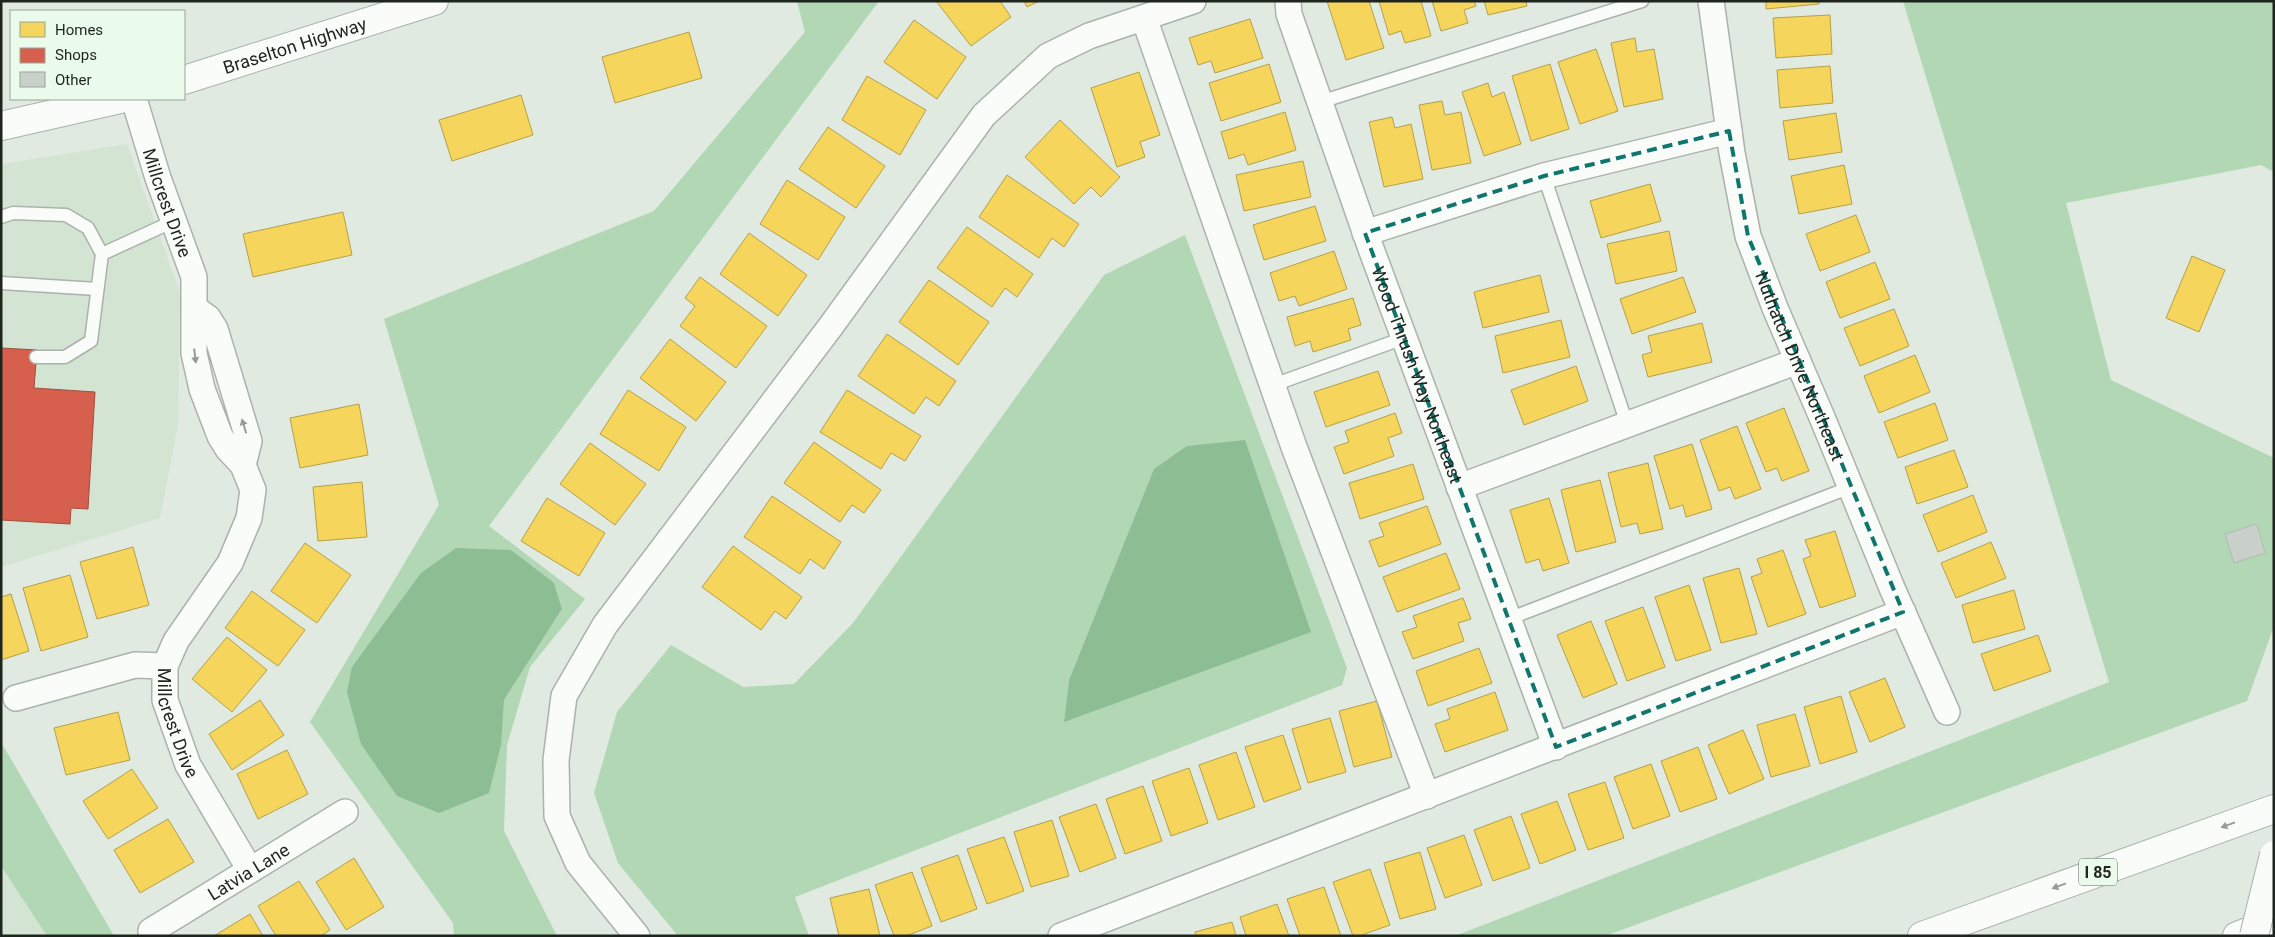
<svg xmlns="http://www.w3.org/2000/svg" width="2275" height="937" font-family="Roboto,sans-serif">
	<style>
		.built { fill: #d3e4d3 }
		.green { fill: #b1d7b4; fill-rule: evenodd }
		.water { fill: #8dbd92 }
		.homes { fill: #f6d55c; stroke: #b5a049 }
		.shops { fill: #d6604d; stroke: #9f4e3f }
		.building { fill: #c8d0c9; stroke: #b3bbb3 }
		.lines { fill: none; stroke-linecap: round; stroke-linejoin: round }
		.service-casing { stroke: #abb2ab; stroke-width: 15 }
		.minor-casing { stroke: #abb2ab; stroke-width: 28 }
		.secondary-casing { stroke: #abb2ab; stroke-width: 30 }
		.motorway-casing { stroke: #abb2ab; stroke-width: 30 }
		.service { stroke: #fafcfa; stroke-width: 12 }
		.minor { stroke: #fafcfa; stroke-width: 25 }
		.secondary { stroke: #fafcfa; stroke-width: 28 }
		.motorway { stroke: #fafcfa; stroke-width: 28 }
		.tertiary-bridge-casing { stroke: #abb2ab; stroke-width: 30; stroke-linecap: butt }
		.tertiary-bridge { stroke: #fafcfa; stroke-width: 28 }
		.oneway { fill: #979b97 }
		.marked { fill: none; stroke: #0f766e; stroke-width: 4; stroke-dasharray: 10 6; stroke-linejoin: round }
		.labels { text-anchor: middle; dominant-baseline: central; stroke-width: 5; stroke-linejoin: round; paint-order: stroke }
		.shield { fill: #eafbeb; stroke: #5b645c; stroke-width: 1 }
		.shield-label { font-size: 16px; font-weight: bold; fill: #1e241e }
		.street-label { font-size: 18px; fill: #1e241e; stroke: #eafbeb }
	</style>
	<rect width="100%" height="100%" fill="#e0eae0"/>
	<!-- built -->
	<path class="built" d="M127 144 180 293 178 425 160 518 1 567V164Z
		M1 866 47 936H1Z"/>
	<!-- green -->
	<path class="green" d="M797 1H879L489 526 585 599 530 667 507 745 504 831 557 936H454L453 923 310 722 439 505 384 319 654 211 805 32ZM554 583 562 609 504 700Z
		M1903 1H2274V172L2261 165 2066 203 2111 380 2274 458V626L2247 701 1605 936H1455L2109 682Z
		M1185 235 1347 668 1342 685 795 897 809 936H678L618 863 594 793 617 712 671 645 743 687 794 684 853 623 1104 275ZM1154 470 1064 722 1069 680Z
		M1 742 114 936H47L1 866Z"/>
	<!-- water -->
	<path class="water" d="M1245 440 1311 632 1064 722 1069 680 1154 469 1187 446Z
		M456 548 511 550 554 583 562 609 504 700 501 745 489 793 439 813 397 796 361 744 347 692 352 667 421 573Z"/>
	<!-- homes -->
	<path class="homes" d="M936 1H1000L1011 17 971 46Z
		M1024 1H1039L1027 7Z
		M1327 1H1369L1384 48 1346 60Z
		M1379 1H1421L1431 36 1405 43 1401 31 1389 35Z
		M1432 1H1474L1476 6 1464 10 1468 23 1441 31Z
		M1484 1H1526L1527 6 1488 15Z
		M1766 1H1819V4L1766 9Z
		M1830 15 1832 54 1776 58 1773 18Z
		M1250 19 1263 58 1215 73 1211 61 1198 65 1189 38Z
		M914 20 966 57 937 99 884 62Z
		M689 32 702 78 615 103 602 57Z
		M1635 38 1637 52 1654 49 1663 99 1624 107 1611 43Z
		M1596 49 1618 111 1580 124 1558 62Z
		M1269 64 1281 102 1221 121 1209 83Z
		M1550 64 1569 129 1531 141 1512 76Z
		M1830 66 1833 103 1780 108 1777 70Z
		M1139 72 1160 135 1140 142 1145 157 1117 167 1091 88Z
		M867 76 926 110 900 155 842 120Z
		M1488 83 1492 97 1504 92 1521 144 1484 156 1462 92Z
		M521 95 533 135 452 161 439 120Z
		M1442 101 1445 115 1461 112 1471 163 1432 170 1419 105Z
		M1285 112 1296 150 1248 165 1244 154 1229 159 1221 132Z
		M1836 113 1842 152 1789 160 1783 121Z
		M1392 117 1395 128 1411 124 1423 179 1384 187 1369 122Z
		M1060 120 1120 177 1101 197 1091 187 1074 204 1025 157Z
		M828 127 885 166 856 208 799 169Z
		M1303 161 1311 197 1244 211 1236 175Z
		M1844 165 1852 204 1799 214 1791 176Z
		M1007 175 1079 224 1064 247 1052 238 1039 258 979 217Z
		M787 180 845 217 818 260 760 224Z
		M1650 184 1661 221 1601 238 1590 201Z
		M1315 206 1326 241 1264 260 1253 225Z
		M343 212 352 255 253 277 243 234Z
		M1856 215 1870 252 1820 271 1806 234Z
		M967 227 1033 274 1017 297 1005 288 992 307 937 268Z
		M1669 231 1677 271 1616 284 1607 244Z
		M749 233 807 275 778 316 720 274Z
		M1334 251 1347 289 1299 306 1295 296 1279 301 1270 273Z
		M2192 256 2225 270 2199 332 2166 318Z
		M1875 262 1890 299 1840 318 1826 282Z
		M1540 275 1549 312 1483 328 1474 292Z
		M700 277 767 326 736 368 680 326 695 306 685 298Z
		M1683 277 1696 312 1632 334 1620 299Z
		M929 280 989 322 958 365 899 322Z
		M1353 298 1361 325 1348 329 1351 340 1313 352 1310 341 1295 346 1287 317Z
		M1894 309 1909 346 1860 366 1844 328Z
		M1561 320 1570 357 1503 373 1495 336Z
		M1702 323 1712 362 1648 377 1642 355 1652 352 1648 336Z
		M887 334 956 381 939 406 926 397 914 414 858 376Z
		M670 339 726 382 696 421 640 378Z
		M1915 355 1930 392 1879 413 1864 376Z
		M1576 366 1588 401 1524 425 1511 390Z
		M1378 371 1390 405 1326 427 1314 392Z
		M628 390 686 427 659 471 600 434Z
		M847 390 921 436 905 461 891 453 881 469 820 432Z
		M1935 403 1948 440 1898 458 1884 422Z
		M359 404 368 455 300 468 290 418Z
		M1784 408 1809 471 1782 481 1777 468 1766 472 1746 423Z
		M1395 413 1402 433 1388 438 1394 456 1344 474 1334 447 1349 442 1345 431Z
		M1737 426 1761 489 1735 499 1730 487 1719 491 1700 440Z
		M814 442 881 490 864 513 852 505 840 522 784 483Z
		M590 443 646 484 615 525 560 484Z
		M1692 444 1712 509 1686 517 1683 505 1670 509 1654 456Z
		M1954 450 1968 487 1917 504 1905 467Z
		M1648 463 1663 529 1640 534 1637 523 1621 527 1608 473Z
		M1413 464 1424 499 1360 519 1349 483Z
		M1600 480 1616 542 1576 552 1561 490Z
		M362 482 367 537 318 541 313 487Z
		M1973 495 1987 532 1938 552 1923 515Z
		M772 496 841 542 824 569 810 559 800 574 744 537Z
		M547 498 605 533 579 576 521 541Z
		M1549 498 1569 563 1543 571 1539 559 1526 563 1510 510Z
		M1427 506 1441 544 1379 567 1369 541 1384 536 1379 523Z
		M1835 531 1856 596 1820 608 1803 559 1811 556 1805 540Z
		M1991 542 2006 578 1956 598 1941 563Z
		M305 543 351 575 317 623 271 591Z
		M733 546 802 597 786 619 775 611 761 630 702 587Z
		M133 547 149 605 97 619 80 562Z
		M1783 550 1806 614 1768 627 1751 577 1762 573 1757 559Z
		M1446 553 1460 589 1397 612 1383 577Z
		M1739 568 1757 634 1721 643 1703 578Z
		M70 575 88 637 41 651 23 588Z
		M1689 585 1711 650 1676 661 1655 597Z
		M2014 590 2025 629 1973 643 1962 605Z
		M252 591 305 630 278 666 225 628Z
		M11 594 29 651 1 660V597Z
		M1463 598 1471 619 1458 623 1464 641 1413 659 1402 632 1417 627 1413 616Z
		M1643 607 1665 667 1627 681 1605 621Z
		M1591 621 1617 684 1583 698 1557 635Z
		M2038 635 2051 671 1994 691 1981 654Z
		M227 637 267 670 232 712 192 679Z
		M1479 648 1492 683 1428 706 1416 671Z
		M1885 678 1905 727 1870 742 1849 692Z
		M1495 692 1508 730 1445 752 1435 724 1450 719 1447 709Z
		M1841 696 1857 752 1820 764 1804 707Z
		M260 700 284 735 232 770 209 734Z
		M1377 701 1392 757 1354 767 1339 711Z
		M118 712 130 760 66 775 54 728Z
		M1795 714 1810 766 1771 777 1757 725Z
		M1330 718 1346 772 1308 783 1292 729Z
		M1743 730 1764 779 1729 794 1708 745Z
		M1283 735 1301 789 1264 802 1245 747Z
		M1698 747 1717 799 1680 812 1661 761Z
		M287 750 308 794 258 819 237 774Z
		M1236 752 1255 807 1218 820 1199 765Z
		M1651 764 1670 816 1633 829 1614 777Z
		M1189 768 1208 823 1171 836 1152 781Z
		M132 769 158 808 108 839 83 801Z
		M1605 782 1624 838 1588 850 1568 794Z
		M1143 786 1162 841 1125 854 1106 799Z
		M1557 801 1576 850 1540 864 1521 814Z
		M1096 804 1116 858 1080 872 1059 817Z
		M1511 816 1530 868 1493 881 1474 830Z
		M168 819 194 862 140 893 114 850Z
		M1052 820 1069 876 1031 887 1014 832Z
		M1464 835 1482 885 1445 898 1427 848Z
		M1004 837 1024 891 987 904 967 849Z
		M1420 852 1436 909 1400 919 1384 863Z
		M958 855 977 909 941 922 921 868Z
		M354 858 384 907 346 930 316 882Z
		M1370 869 1390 925 1359 936H1353L1333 882Z
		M912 872 932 926 906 936H894L875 885Z
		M299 881 330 930 321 936H276L258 906Z
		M1324 887 1341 936H1300L1287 899Z
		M869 889 880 936H839L830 898Z
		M1277 904 1289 936H1246L1240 917Z
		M250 914 263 936H214Z
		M1232 922 1236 936H1196L1195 932Z"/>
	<!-- shops -->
	<path class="shops" d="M1 348 37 350 34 388 95 392 88 509 71 508 70 524 1 520Z"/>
	<!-- building -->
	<path class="building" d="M2257 524 2265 553 2234 563 2225 534Z"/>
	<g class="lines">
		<defs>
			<path id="service" d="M1320 102 1642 1
				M1544 176 1627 424
				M1 217 13 213 66 215 88 228 102 254 174 221
				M1 283 97 289
				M36 357H65L91 341 102 254
				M1273 385 1404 338
				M1508 619 1851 487"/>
			<g id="minor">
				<path id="s1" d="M1288 1 1289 14 1370 246 1556 747"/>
				<path id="s2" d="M1711 1 1732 153 1748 236 1775 308 1824 422 1892 588 1947 712"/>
				<path d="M1144 18 1294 447 1427 796"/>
				<path id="s3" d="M134 99 158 178 194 277V353L202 389 220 436 228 449 243 465 249 441 215 329 208 318 194 308"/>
				<path d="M1365 233 1544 176 1729 131"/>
				<path id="s4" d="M243 465 253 490 249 518 230 563 176 641 165 666V700L188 765 250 870"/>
				<path d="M1459 487 1798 361"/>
				<path d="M16 698 135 665 165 666"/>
				<path id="s5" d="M151 931 345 812"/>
				<path d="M637 936 578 863 557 816 556 760 564 696 605 625 831 326 984 115 1048 56 1089 36 1193 1"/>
				<path d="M1061 936 1903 612"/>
			</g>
			<g id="secondary">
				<path id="s6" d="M184 80 434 1"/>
				<path d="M1 126 120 99"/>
			</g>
			<path id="motorway" d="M1922 936 2274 809
				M2237 936 2274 922"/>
		</defs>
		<!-- service casing -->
		<use href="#service" class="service-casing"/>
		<!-- minor casing -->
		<use href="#minor" class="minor-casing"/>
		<!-- secondary casing -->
		<use href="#secondary" class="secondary-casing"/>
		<!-- motorway casing -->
		<use href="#motorway" class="motorway-casing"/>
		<!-- service -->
		<use href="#service" class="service"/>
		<!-- minor -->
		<use href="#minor" class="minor"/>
		<!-- secondary -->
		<use href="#secondary" class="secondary"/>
		<!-- motorway -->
		<use href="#motorway" class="motorway"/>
		<defs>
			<path id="tertiary-bridge" d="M2254 936 2274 855"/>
		</defs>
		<!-- tertiary-bridge casing -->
		<use href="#tertiary-bridge" class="tertiary-bridge-casing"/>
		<!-- tertiary-bridge -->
		<use href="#tertiary-bridge" class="tertiary-bridge"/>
	</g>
	<!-- one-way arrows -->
	<defs><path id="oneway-solid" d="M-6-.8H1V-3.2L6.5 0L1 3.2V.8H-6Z" transform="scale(1.25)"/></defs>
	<g class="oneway">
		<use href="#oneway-solid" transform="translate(195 356) rotate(83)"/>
		<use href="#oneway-solid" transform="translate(244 426) rotate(-107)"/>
		<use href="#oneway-solid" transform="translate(2228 825) rotate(160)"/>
		<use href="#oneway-solid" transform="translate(2059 886) rotate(160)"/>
	</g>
	<!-- marked area -->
	<path class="marked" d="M1729 131 1748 236 1903 612 1556 747 1365 233 1544 176Z"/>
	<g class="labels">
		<!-- shield labels -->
		<rect class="shield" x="2079" y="858.5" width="38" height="27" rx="4"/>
		<g class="shield-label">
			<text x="2098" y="872">I 85</text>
		</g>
		<!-- street labels -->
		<g class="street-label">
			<text stroke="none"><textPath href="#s6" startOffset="116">Braselton Highway</textPath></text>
			<text stroke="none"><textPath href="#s3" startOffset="109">Millcrest Drive</textPath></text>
			<text stroke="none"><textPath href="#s2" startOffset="378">Nuthatch Drive Northeast</textPath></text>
			<text stroke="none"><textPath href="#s1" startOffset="396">Wood Thrush Way Northeast</textPath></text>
			<text stroke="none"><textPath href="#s4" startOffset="285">Millcrest Drive</textPath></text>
			<text stroke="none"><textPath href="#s5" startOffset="114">Latvia Lane</textPath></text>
		</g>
	</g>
	<!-- border -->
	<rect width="2275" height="937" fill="none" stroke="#1e241e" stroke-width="5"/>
	<!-- legend -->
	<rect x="10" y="10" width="175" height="90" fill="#eafbeb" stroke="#98a599"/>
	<rect x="20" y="22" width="25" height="15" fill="#f6d55c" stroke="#98a599"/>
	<text x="55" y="35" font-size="15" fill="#1e241e">Homes</text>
	<rect x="20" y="48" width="25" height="15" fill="#d6604d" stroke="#98a599"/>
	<text x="55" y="60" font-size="15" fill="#1e241e">Shops</text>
	<rect x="20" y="72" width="25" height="15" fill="#c8d0c9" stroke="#98a599"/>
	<text x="55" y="85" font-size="15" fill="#1e241e">Other</text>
</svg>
